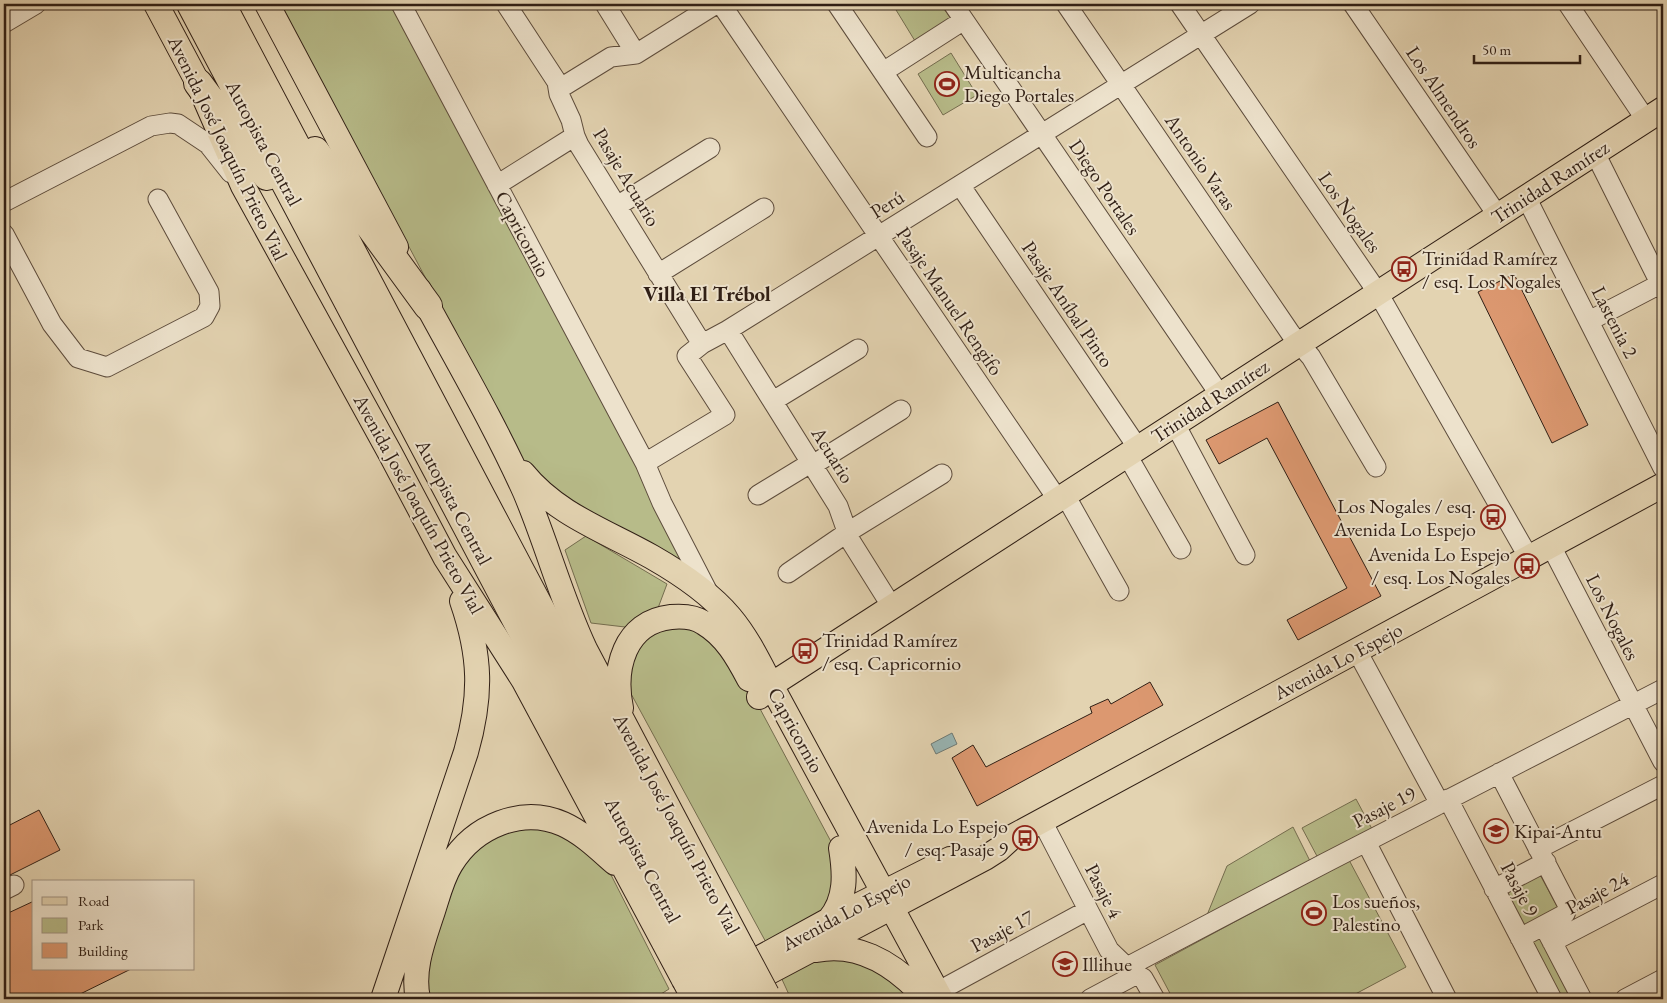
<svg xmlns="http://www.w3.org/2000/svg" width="1667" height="1003" font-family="'EB Garamond',serif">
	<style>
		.green { fill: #b7bb89; stroke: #746d4f }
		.water { fill: #98b6b5; stroke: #6e7a75 }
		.building { fill: #dc9870; stroke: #301f15 }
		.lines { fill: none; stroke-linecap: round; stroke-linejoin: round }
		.minor-casing { stroke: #5d4c3c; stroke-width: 21 }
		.major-casing { stroke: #301f15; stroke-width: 26 }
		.highway-casing { stroke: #301f15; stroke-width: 30 }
		.minor { stroke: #ede2cc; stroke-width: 19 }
		.major { stroke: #e3d3b1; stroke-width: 24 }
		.highway { stroke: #e3d3b1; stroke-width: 28 }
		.major-bridge-casing { stroke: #301f15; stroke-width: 26; stroke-linecap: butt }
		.highway-bridge-casing { stroke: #301f15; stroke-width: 30; stroke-linecap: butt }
		.major-bridge { stroke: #e3d3b1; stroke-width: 24 }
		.highway-bridge { stroke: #e3d3b1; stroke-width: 28 }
		.labels { text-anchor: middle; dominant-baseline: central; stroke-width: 4; stroke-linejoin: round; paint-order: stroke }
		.poi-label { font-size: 20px; fill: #301f15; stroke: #ede2cc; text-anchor: start }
		.street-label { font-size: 20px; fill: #301f15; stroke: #ede2cc }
		.neighbourhood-label { font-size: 21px; font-weight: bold; fill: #301f15; stroke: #ede2cc }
	</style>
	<rect width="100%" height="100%" fill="#e3d3b1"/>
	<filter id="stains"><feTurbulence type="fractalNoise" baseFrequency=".004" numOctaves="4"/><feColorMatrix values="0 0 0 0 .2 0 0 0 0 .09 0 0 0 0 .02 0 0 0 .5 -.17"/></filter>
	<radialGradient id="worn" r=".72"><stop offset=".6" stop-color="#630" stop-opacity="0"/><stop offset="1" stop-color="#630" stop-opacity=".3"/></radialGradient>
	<!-- green -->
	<path class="green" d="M277 4H392L494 192 694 576 531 476 513 443 336 109Z
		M894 4H941L951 19 915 41 893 5Z
		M951 53 977 95 943 115 918 74Z
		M586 536 667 584 658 608 642 614 625 627 591 623 565 550Z
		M679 620 727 647 836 851 830 908 768 946 629 690 628 661 638 642Z
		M1356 799 1372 829 1318 858 1302 828Z
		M512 826 557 829 609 871 669 989 653 999H427L426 956 463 859Z
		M1293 827 1311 863 1205 920 1227 866Z
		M1349 860 1406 967 1346 999H1173L1155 965Z
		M1538 871 1559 910 1523 931 1502 889Z
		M1542 932 1577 999H1558L1527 940Z
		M829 955 886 971 908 999H791L780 975Z"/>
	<!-- water -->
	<path class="water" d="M952 733 957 744 936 754 931 744Z"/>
	<!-- building -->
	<path class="building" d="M1514 274 1588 425 1552 443 1478 292Z
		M1278 402 1381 596 1298 640 1287 620 1347 588 1267 438 1219 464 1206 440Z
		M1150 682 1163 705 977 806 952 758 973 745 986 767 1092 713 1090 707 1108 699 1111 704Z
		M39 810 60 850 4 878V828Z
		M34 901V969H131L70 999H4V915Z"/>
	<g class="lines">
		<defs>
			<path id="minor" d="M401 4 645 463 662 503 709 594
				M506 4 557 82 559 94 571 120 575 136 579 145 702 344
				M605 4 636 54
				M721 4 1058 500
				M837 4 927 137
				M953 4 1220 395
				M1066 4 1291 334 1311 357 1376 467
				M1180 4 1378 293 1529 558
				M1353 4 1498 216
				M1568 4 1646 120
				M4 23 36 4
				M883 72 964 20
				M559 89 611 57 636 54 716 4
				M1595 153 1663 289
				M497 185 575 136
				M960 185 1138 448
				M1526 197 1663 468
				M4 202 151 126 170 123 178 124 208 144 231 173
				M617 206 710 148
				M4 234 52 324 78 358 107 367 204 317 210 306 209 292 158 199
				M658 274 764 208
				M1589 321 1660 284
				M728 330 838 506 850 540 892 607
				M773 401 858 349
				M1175 424 1245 555
				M1127 455 1181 549
				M645 463 725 415 687 356 702 344 728 330 1250 4
				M758 495 804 467 819 461 901 410
				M1065 495 1119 591
				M1551 546 1663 762
				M788 573 848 532 942 474
				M1357 651 1440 804
				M1499 773 1568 906 1565 914 1520 938
				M1448 799 1552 999
				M1042 821 1109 950 1135 975 1143 978 1155 999
				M1366 842 1447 999
				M1538 849 1663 785
				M1494 889 1546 862
				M4 890 14 885
				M1547 932 1582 999
				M1552 942 1663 884
				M1127 967 1325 863 1663 689
				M937 992 1088 910
				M1090 999 1135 975
				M1625 999 1663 979"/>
			<path id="major" d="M156 4 198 83 243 186 390 453 445 557 524 681 684 980
				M267 4 396 247
				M419 290C455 357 494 423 525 492 547 544 561 598 585 649L743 949
				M523 473C557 515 606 531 652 557 680 573 709 592 730 617 747 637 759 662 771 685L941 999
				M759 697 771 685 1663 109
				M621 708C613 669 624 622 671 617 682 616 695 617 704 623 726 636 738 658 749 679
				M829 920C847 899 845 873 841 848
				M816 950C855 942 890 962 917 989
				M756 960 829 920 950 859
				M739 988 985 858 999 849 1012 837 1663 485
				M383 999 466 752C482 696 481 656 462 601
				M418 999C412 971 422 944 431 917 437 900 441 880 451 864 474 826 522 806 563 824 583 833 599 849 615 863"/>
			<path id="highway" d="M191 4 702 971
				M221 4 725 959
				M198 83 267 176
				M315 151 428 306"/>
		</defs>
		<!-- minor casing -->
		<use href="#minor" class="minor-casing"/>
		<!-- major casing -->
		<use href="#major" class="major-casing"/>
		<!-- highway casing -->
		<use href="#highway" class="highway-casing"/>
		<!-- minor -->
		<use href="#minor" class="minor"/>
		<!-- major -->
		<use href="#major" class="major"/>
		<!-- highway -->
		<use href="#highway" class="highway"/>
		<defs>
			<path id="major-bridge" d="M743 949 767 994
				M684 980 694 999"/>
			<path id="highway-bridge" d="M725 959 746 999
				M702 971 716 999"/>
		</defs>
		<!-- major-bridge casing -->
		<use href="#major-bridge" class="major-bridge-casing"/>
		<!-- highway-bridge casing -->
		<use href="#highway-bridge" class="highway-bridge-casing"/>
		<!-- major-bridge -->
		<use href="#major-bridge" class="major-bridge"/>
		<!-- highway-bridge -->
		<use href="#highway-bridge" class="highway-bridge"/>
	</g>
	<!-- icons -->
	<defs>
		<symbol id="stadium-ring" viewBox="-11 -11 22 22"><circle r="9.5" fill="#ede2cc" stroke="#8f2418" stroke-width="1.5"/><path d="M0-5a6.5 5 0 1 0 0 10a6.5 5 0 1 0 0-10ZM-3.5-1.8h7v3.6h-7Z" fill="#8f2418"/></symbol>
		<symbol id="bus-ring" viewBox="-11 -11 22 22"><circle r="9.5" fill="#ede2cc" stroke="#8f2418" stroke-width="1.5"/><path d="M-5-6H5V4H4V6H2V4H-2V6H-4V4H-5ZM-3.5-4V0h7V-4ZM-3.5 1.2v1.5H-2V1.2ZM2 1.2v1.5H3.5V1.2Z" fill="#8f2418"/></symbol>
		<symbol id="school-ring" viewBox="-11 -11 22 22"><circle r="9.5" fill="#ede2cc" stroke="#8f2418" stroke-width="1.5"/><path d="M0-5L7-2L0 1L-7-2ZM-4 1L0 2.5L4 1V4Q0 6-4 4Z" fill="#8f2418"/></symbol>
	</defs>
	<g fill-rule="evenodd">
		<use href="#stadium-ring" x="933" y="70" width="28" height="28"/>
		<use href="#bus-ring" x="1390" y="255" width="28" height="28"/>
		<use href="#bus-ring" x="1479" y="503" width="28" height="28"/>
		<use href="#bus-ring" x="1513" y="552" width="28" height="28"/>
		<use href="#bus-ring" x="791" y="637" width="28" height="28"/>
		<use href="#school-ring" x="1482" y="817" width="28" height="28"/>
		<use href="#bus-ring" x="1011" y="824" width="28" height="28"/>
		<use href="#stadium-ring" x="1300" y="899" width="28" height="28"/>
		<use href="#school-ring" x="1051" y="950" width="28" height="28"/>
	</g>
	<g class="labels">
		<!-- poi labels -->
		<g class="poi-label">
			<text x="964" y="72">Multicancha<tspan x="964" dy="23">Diego Portales</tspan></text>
			<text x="1422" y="258">Trinidad Ramírez<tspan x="1422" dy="23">/ esq. Los Nogales</tspan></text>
			<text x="1476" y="506" text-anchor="end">Los Nogales / esq.<tspan x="1476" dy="23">Avenida Lo Espejo</tspan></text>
			<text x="1510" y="554" text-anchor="end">Avenida Lo Espejo<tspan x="1510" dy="23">/ esq. Los Nogales</tspan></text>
			<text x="822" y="640">Trinidad Ramírez<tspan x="822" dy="23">/ esq. Capricornio</tspan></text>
			<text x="1008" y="826" text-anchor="end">Avenida Lo Espejo<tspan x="1008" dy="23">/ esq. Pasaje 9</tspan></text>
			<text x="1514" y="831">Kipai-Antu</text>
			<text x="1332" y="901">Los sueños,<tspan x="1332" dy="23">Palestino</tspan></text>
			<text x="1082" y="964">Illihue</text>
		</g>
		<!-- street labels -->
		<g class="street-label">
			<text transform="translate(1444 97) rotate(56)">Los Almendros</text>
			<text transform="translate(264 143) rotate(62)">Autopista Central</text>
			<text transform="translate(228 148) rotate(64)">Avenida José Joaquín Prieto Vial</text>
			<text transform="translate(1201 162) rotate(56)">Antonio Varas</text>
			<text transform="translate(627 177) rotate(59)">Pasaje Acuario</text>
			<text transform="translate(1550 182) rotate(-33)">Trinidad Ramírez</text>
			<text transform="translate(1105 187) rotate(56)">Diego Portales</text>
			<text transform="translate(887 204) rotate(-32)">Perú</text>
			<text transform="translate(1350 212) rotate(55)">Los Nogales</text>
			<text transform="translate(523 234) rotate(62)">Capricornio</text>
			<text transform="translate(950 301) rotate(56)">Pasaje Manuel Rengifo</text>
			<text transform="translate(1068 304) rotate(56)">Pasaje Aníbal Pinto</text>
			<text transform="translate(1615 322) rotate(63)">Lastenia 2</text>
			<text transform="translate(1210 401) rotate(-33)">Trinidad Ramírez</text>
			<text transform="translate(833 455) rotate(58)">Acuario</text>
			<text transform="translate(454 502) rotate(62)">Autopista Central</text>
			<text transform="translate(419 504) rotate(61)">Avenida José Joaquín Prieto Vial</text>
			<text transform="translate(1613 617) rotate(63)">Los Nogales</text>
			<text transform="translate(1338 661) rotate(-28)">Avenida Lo Espejo</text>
			<text transform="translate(796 730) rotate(61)">Capricornio</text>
			<text transform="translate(1384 807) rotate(-27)">Pasaje 19</text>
			<text transform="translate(677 824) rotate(62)">Avenida José Joaquín Prieto Vial</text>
			<text transform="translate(643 860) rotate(62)">Autopista Central</text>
			<text transform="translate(1520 889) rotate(62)">Pasaje 9</text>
			<text transform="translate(1104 891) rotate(63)">Pasaje 4</text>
			<text transform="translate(1597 893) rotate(-28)">Pasaje 24</text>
			<text transform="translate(846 912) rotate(-28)">Avenida Lo Espejo</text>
			<text transform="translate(1002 931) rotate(-28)">Pasaje 17</text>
		</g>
		<!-- neighbourhood labels -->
		<g class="neighbourhood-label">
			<text x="707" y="293">Villa El Trébol</text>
		</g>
	</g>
	<!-- margin -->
	<rect width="1667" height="1003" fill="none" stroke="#e3d3b1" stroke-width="20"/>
	<rect x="5" y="5" width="1657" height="993" fill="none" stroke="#301f15" stroke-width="2.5"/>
	<rect x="10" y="10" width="1647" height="983" fill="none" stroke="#301f15"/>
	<!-- legend -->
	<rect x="32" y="880" width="162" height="90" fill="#ede2cc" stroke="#a19483"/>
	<rect x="42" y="897" width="25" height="8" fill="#e3d3b1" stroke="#a19483"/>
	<text x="78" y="906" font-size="15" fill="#301f15">Road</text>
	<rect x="42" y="918" width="25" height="15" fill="#b7bb89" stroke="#a19483"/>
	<text x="78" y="930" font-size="15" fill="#301f15">Park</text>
	<rect x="42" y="943" width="25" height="15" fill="#dc9870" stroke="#a19483"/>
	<text x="78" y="956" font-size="15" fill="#301f15">Building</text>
	<!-- scale -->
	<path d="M1474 55v8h106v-8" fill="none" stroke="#301f15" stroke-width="2.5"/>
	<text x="1482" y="55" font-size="15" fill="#301f15" stroke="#ede2cc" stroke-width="4" paint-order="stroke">50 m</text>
	<rect width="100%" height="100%" filter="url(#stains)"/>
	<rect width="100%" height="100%" fill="url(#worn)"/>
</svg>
